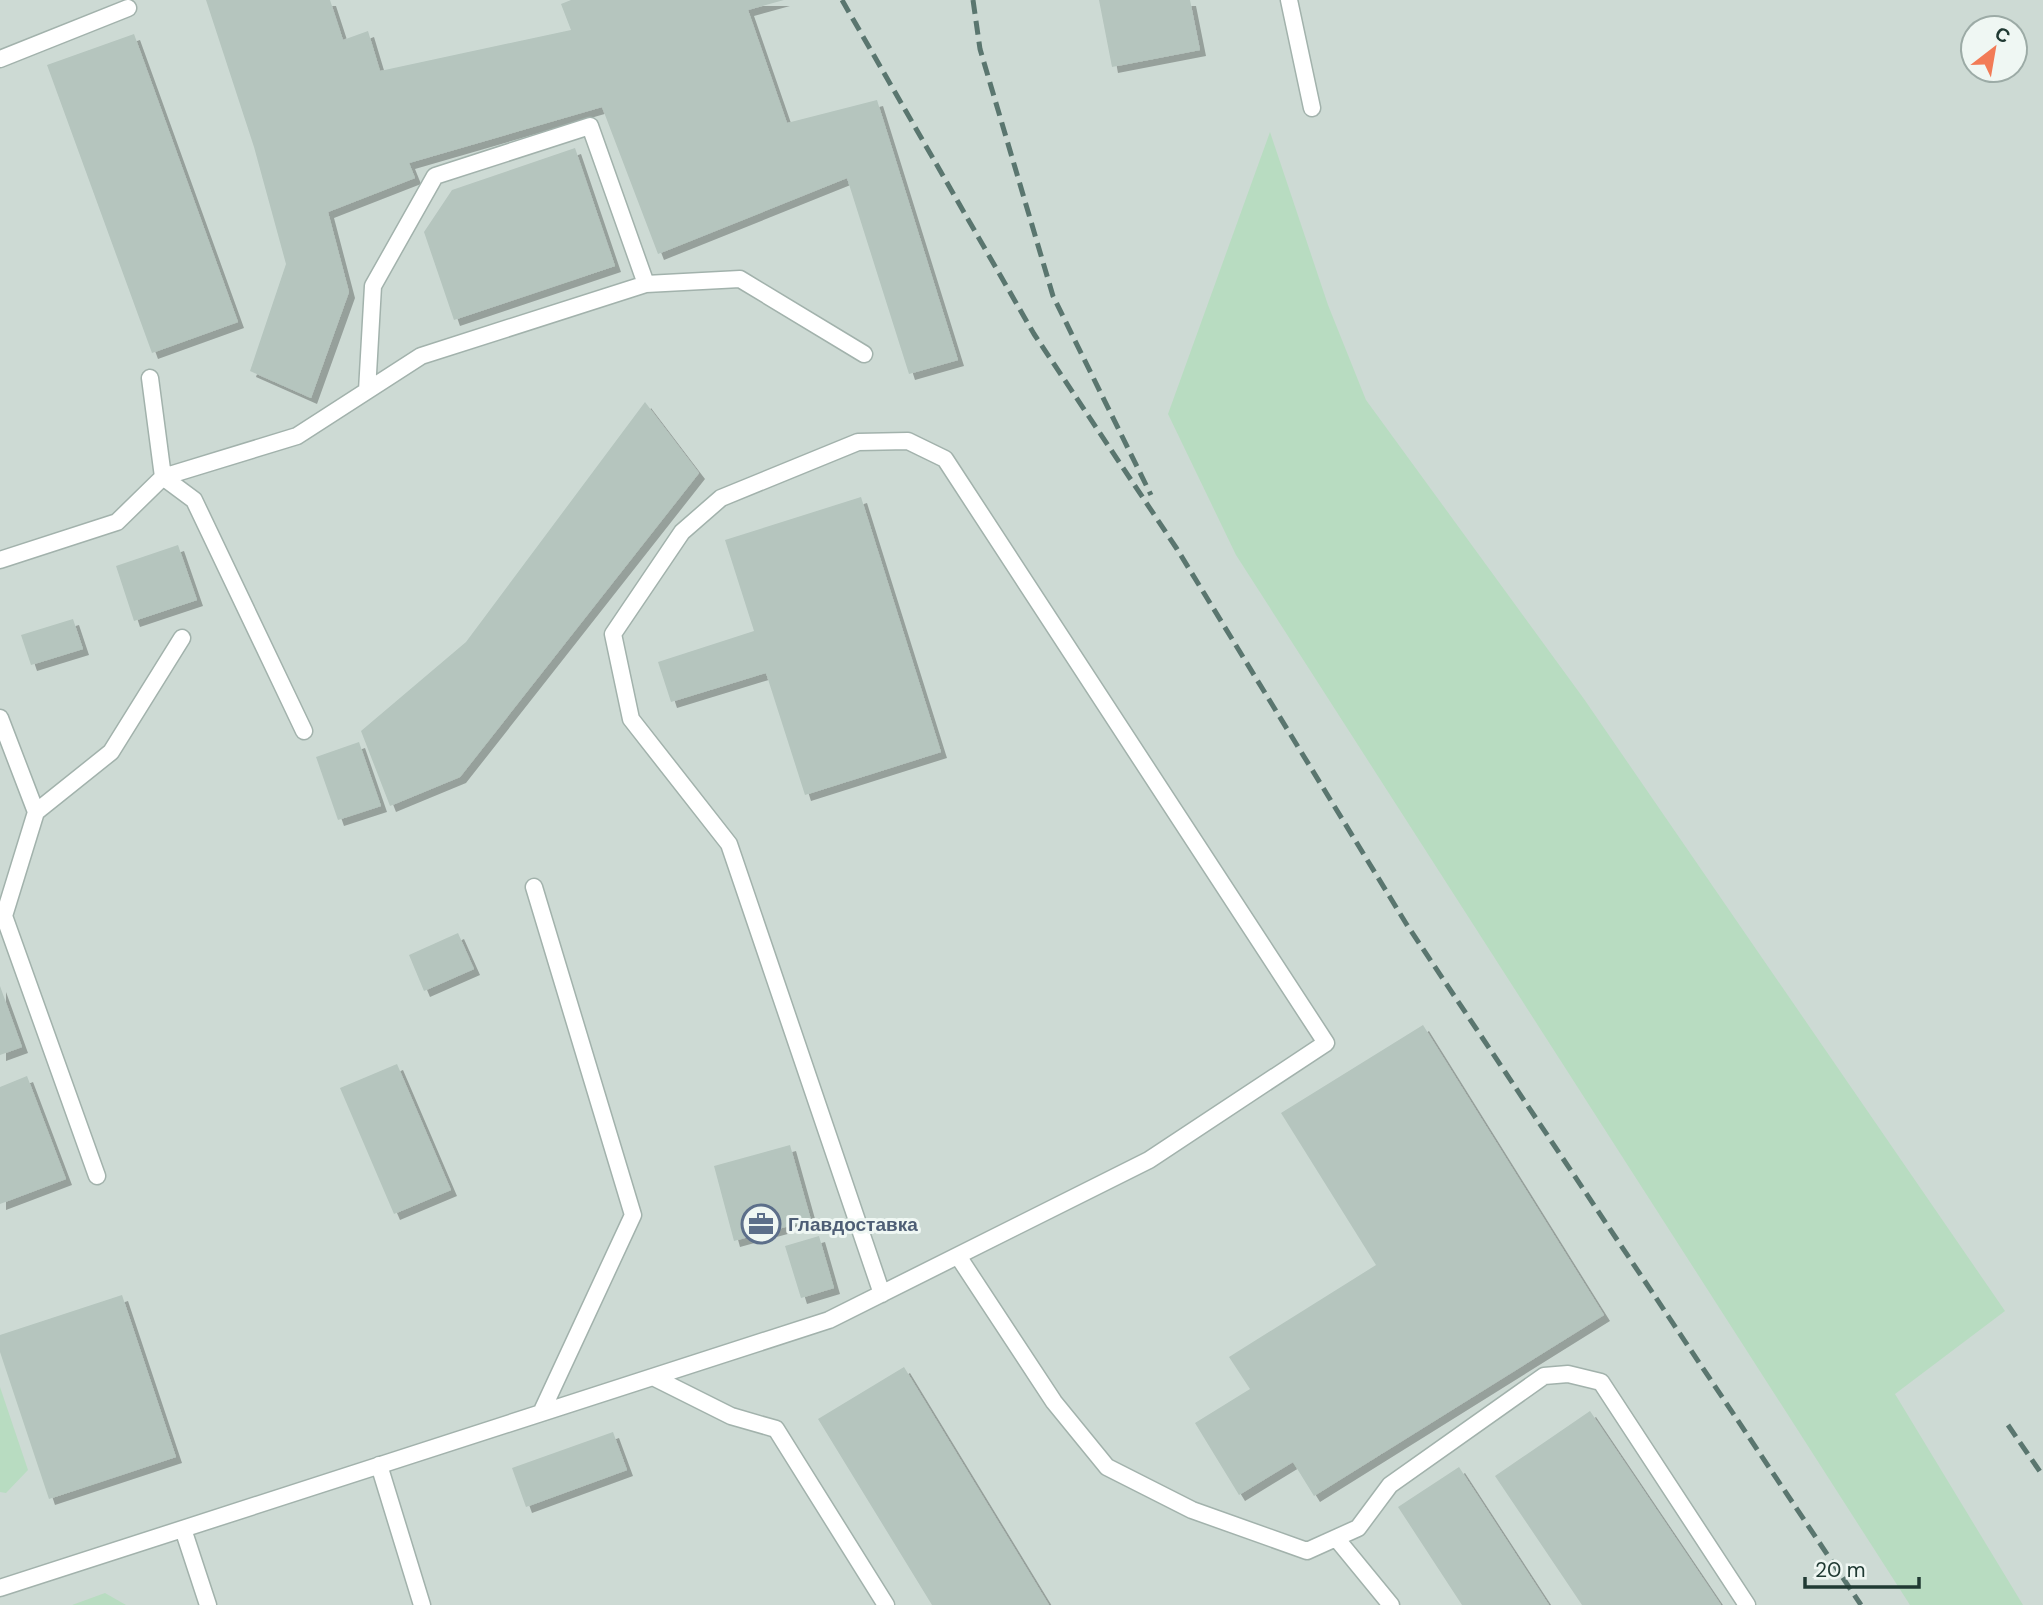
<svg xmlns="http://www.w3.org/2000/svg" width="2043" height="1605" font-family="'DM Sans',sans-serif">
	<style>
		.built { fill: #cddad4; fill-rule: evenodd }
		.green { fill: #b8dcc1 }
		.building { fill: #b5c5be; filter: url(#shadow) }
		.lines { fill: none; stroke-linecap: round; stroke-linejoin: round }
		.lane-casing { stroke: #a2b2ac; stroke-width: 19 }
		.lane { stroke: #fff; stroke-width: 16 }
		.rail { stroke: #5a766f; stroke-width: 5; stroke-dasharray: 14 7; stroke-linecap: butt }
		.labels { text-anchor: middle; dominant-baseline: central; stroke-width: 6; stroke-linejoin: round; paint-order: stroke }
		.service-label { font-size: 19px; font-weight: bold; fill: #4e5e75; stroke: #eff7f3; text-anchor: start }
	</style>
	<defs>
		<filter id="shadow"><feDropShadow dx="6" dy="6" stdDeviation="0" flood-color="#0004"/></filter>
	</defs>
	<rect width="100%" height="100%" fill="#dfeae5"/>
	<!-- built -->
	<path class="built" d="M0 0H2043V1605H0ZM1973 28H2015V70H1973Z"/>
	<!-- green -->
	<path class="green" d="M1270 132 1328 305 1366 400 1584 699 2005 1311 1895 1394 2023 1605H1910L1236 555 1168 414Z
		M0 1387 28 1470 6 1493 0 1492Z
		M105 1593 126 1605H72Z"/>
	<!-- building -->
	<path class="building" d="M206 0H330L343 40 368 31 380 71 571 30 561 4 571 0H784L748 10 787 123 877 100 958 360 909 374 847 178 658 254 602 107 409 163 415 178 328 212 349 292 311 398 250 371 286 264 254 147Z
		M1099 0H1190L1200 50 1112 67Z
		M134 34 238 322 152 353 47 65Z
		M575 148 615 266 454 320 424 232 452 190Z
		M645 402 699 473 460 777 390 806 361 731 466 642Z
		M861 497 941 752 805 795 766 673 671 702 658 662 754 631 725 540Z
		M178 545 197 600 134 621 116 566Z
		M73 619 83 649 31 665 21 635Z
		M359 742 381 806 338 820 316 757Z
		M458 933 474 969 424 991 409 955Z
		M0 986 22 1047 0 1055Z
		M1423 1025 1604 1315 1314 1496 1293 1462 1239 1495 1195 1423 1250 1389 1229 1357 1376 1265 1281 1113Z
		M397 1064 451 1190 394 1214 340 1088Z
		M27 1076 66 1179 0 1204V1087Z
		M790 1145 811 1220 734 1241 714 1166Z
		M819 1236 834 1288 801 1298 785 1246Z
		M122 1295 176 1457 49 1499 0 1352V1335Z
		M904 1367 1049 1605H932L818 1419Z
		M1590 1411 1721 1605H1582L1495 1476Z
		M613 1432 627 1470 526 1507 512 1468Z
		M1459 1467 1549 1605H1462L1398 1507Z"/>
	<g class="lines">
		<defs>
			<path id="lane" d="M1289 0 1312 108
				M0 59 128 8
				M646 284 740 279 864 354
				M150 378 163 477 194 500 304 731
				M0 560 117 522 163 477 297 436 421 356 646 284 590 126 435 176 373 286 367 391
				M0 718 36 812 4 916 97 1176
				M36 812 111 752 182 638
				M534 887 633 1215 541 1413
				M958 1256 1054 1402 1107 1467 1192 1510 1307 1551 1358 1528 1390 1485 1544 1376 1568 1374 1601 1382 1747 1605
				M653 1377 731 1416 776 1429 886 1605
				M379 1465 422 1605
				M183 1529 208 1605
				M1336 1538 1391 1605
				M0 1588 829 1320 1149 1160 1326 1043 945 459 908 441 858 442 721 498 682 532 613 634 631 719 729 844 882 1294"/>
		</defs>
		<!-- lane casing -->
		<use href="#lane" class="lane-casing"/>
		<!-- lane -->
		<use href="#lane" class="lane"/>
		<!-- rail -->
		<path class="rail" d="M842 0 1034 334 1177 549 1407 925 1861 1605
			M973 0 980 49 1053 296 1151 495
			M2008 1425 2043 1476"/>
	</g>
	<!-- icons -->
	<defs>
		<symbol id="office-ring" viewBox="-11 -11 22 22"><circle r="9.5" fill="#eff7f3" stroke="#5c6f8a" stroke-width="1.5"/><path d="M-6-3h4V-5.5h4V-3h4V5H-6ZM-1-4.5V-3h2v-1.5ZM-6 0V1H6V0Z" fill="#5c6f8a"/></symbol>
	</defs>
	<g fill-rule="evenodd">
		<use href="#office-ring" x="739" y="1202" width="44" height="44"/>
	</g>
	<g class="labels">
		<!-- service labels -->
		<g class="service-label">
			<text x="788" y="1224">Главдоставка</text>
		</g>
	</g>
	<!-- north arrow -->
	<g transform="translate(1994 49) rotate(31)"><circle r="33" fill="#eff7f3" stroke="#9caba6" stroke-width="2"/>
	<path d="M0-5L12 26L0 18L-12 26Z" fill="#f27b56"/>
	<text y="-10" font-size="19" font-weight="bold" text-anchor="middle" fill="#203a33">С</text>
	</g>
	<!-- scale -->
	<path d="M1805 1577v10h114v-10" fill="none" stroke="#203a33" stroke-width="3.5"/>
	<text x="1815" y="1577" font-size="21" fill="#203a33" stroke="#eff7f3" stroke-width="5" paint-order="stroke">20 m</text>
</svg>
